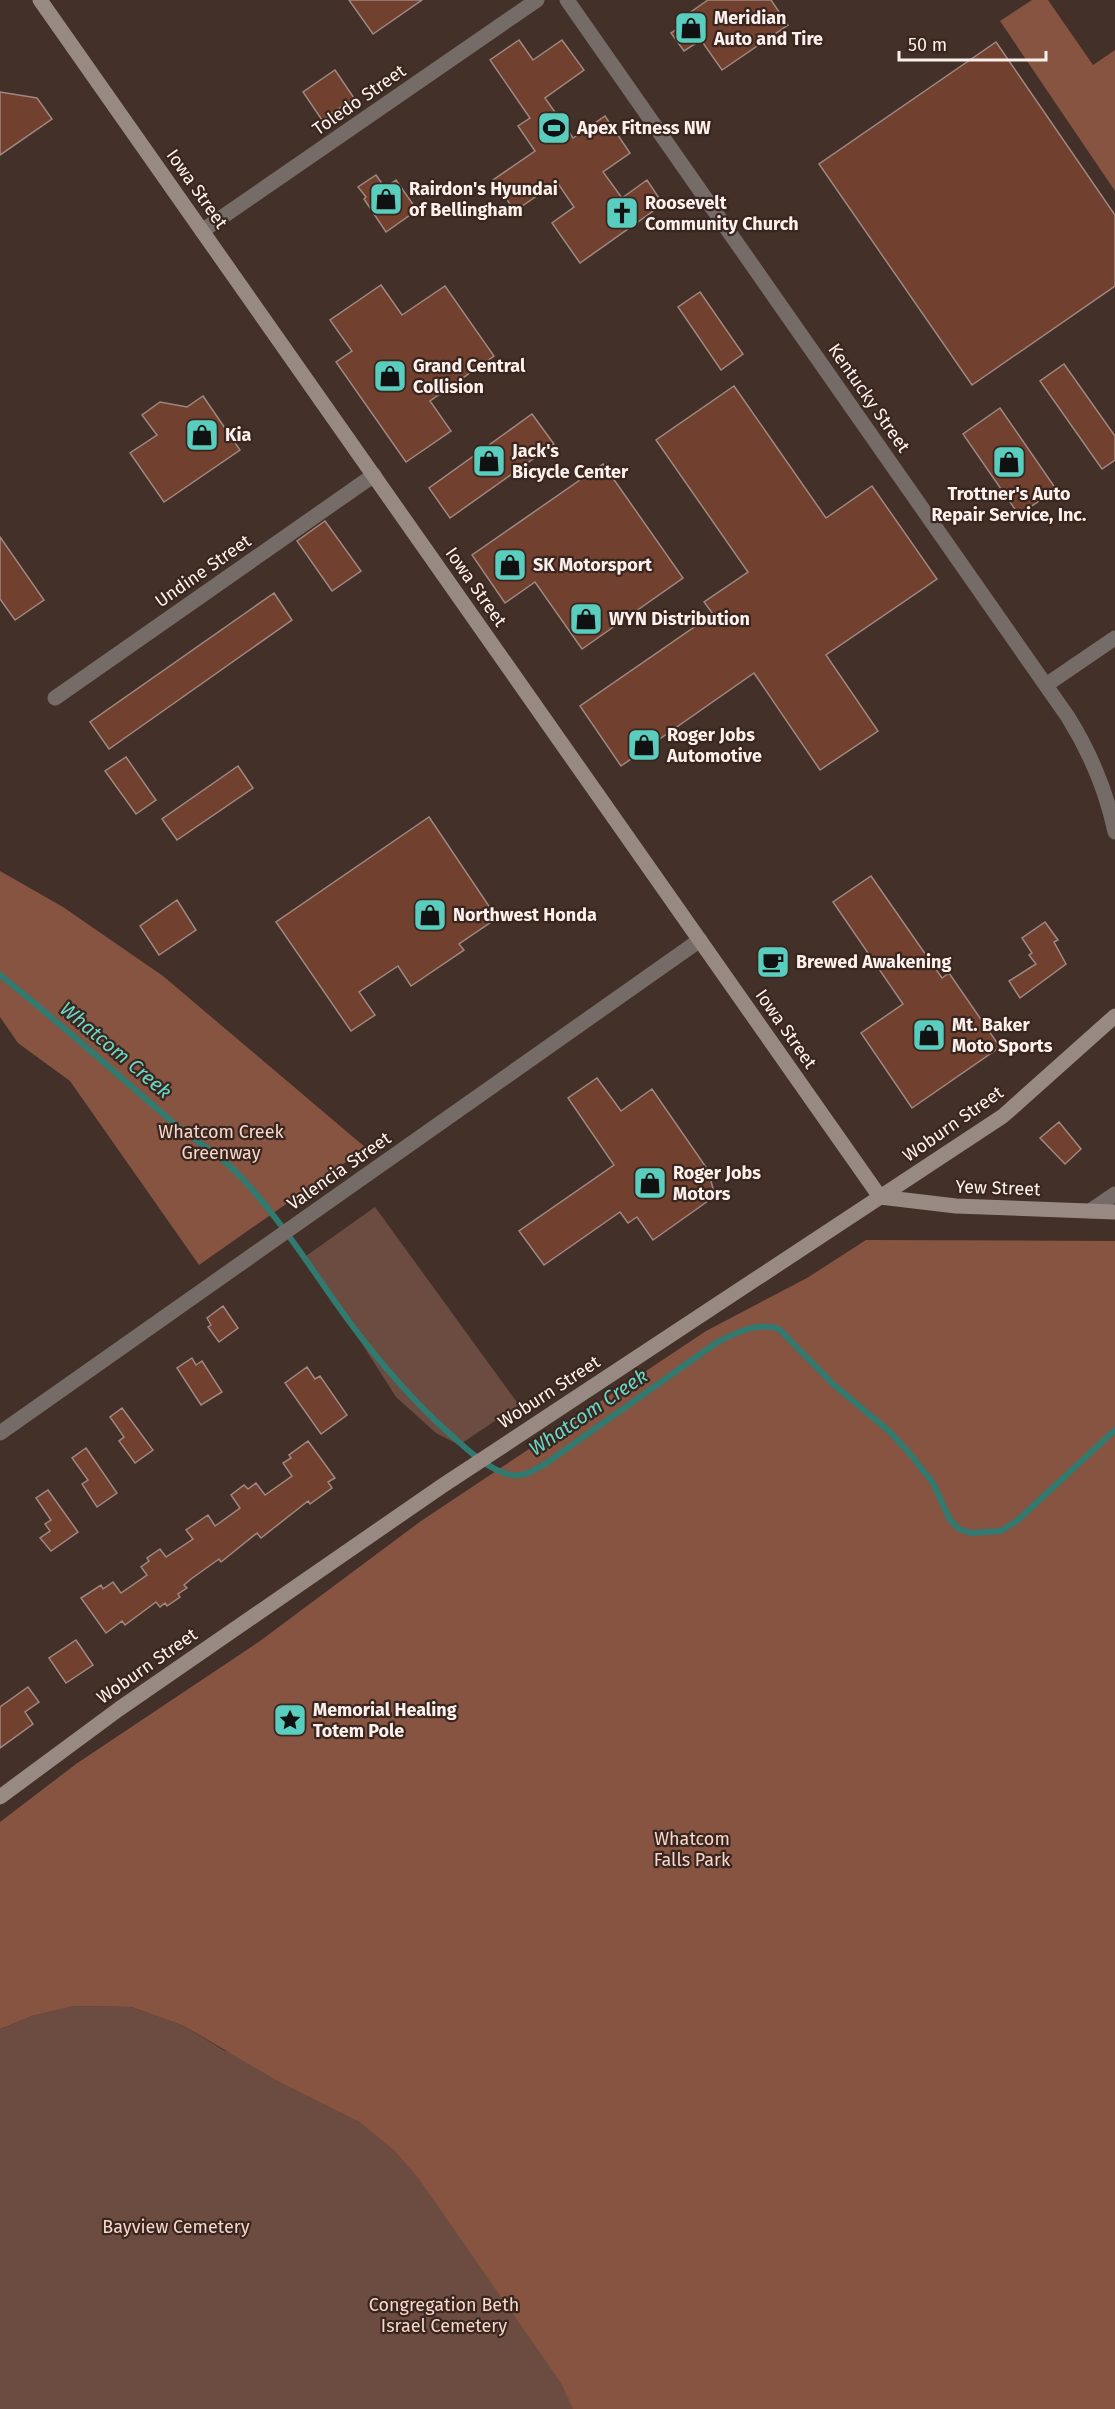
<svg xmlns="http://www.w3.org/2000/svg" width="1115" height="2409" font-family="'Fira Sans',sans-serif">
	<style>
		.green { fill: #6c4c41 }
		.forest { fill: #875442 }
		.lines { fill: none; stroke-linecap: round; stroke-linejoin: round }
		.stream { stroke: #317a70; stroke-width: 6 }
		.building { fill: #71402e; stroke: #9f8880; stroke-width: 1.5 }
		.street { stroke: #756b67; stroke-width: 15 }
		.secondary { stroke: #998983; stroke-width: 15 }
		.labels { text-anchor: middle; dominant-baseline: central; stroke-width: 4.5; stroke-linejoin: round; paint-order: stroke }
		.poi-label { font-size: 18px; font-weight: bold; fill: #fef1ed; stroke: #39261f; text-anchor: start }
		.street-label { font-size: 18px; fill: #fef1ed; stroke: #39261f }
		.park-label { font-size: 18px; fill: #f9d7cb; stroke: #39261f }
		.water-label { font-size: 20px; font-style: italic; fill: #68d7c7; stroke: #39261f }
	</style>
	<rect width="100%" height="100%" fill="#433029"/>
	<!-- green -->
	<path class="green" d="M375 1207 519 1405 459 1445 436 1433 396 1397 306 1256Z
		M74 2006 132 2007 184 2026 225 2051 323 2042 668 2409H0V2029L32 2016Z"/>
	<!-- forest -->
	<path class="forest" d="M1032 0H1048L1093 65 1115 50V191L1000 21Z
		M0 871 63 907 163 976 366 1148 199 1265 70 1081 18 1043 0 1017Z
		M866 1240 1115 1241V2409H573L561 2383 419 2179 395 2151 360 2122 276 2080 184 2026 132 2007 74 2006 32 2016 0 2029V1822L76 1764 260 1641 421 1521 706 1331 807 1278Z"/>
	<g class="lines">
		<!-- stream -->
		<path class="stream" d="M0 975C58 1021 113 1071 169 1119 191 1138 216 1152 236 1172 281 1218 314 1274 351 1324 381 1364 414 1402 451 1435 468 1450 488 1470 511 1475 524 1477 534 1470 545 1464L716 1343C735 1333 758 1321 779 1329L834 1385 889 1431 911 1455 933 1483 950 1520 959 1529 971 1533 1001 1531 1018 1520 1115 1430"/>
	</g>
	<!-- building -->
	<path class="building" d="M349 0H422L373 34Z
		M708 0H771L788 25 722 70 701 40 684 51 671 33 688 22 685 16Z
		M519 40 533 60 562 40 584 70 545 98 573 138 605 116 630 153 603 172 622 198 647 180 663 204 580 263 552 223 574 207 557 182 515 211 493 180 535 151 518 126 530 118 490 60Z
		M996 42 1115 215V286L972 385 819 164Z
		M335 70 354 98 322 120 303 92Z
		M0 92 37 98 52 119 0 155Z
		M376 175 385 188 396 180 417 210 386 232 364 199 366 197 358 187Z
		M381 285 402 315 445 286 494 356 430 401 451 431 406 462 336 362 352 351 330 320Z
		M700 292 743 354 721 370 678 307Z
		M1064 364 1115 436V460L1102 469 1040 381Z
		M734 386 826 518 872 486 937 579 826 655 878 731 820 770 754 673 621 766 580 706 713 614 704 602 748 572 656 440Z
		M203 396 240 450 164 502 130 453 157 435 142 415 160 402 187 407Z
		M1000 408 1056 489 1019 515 963 434Z
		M532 414 554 444 450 518 429 488Z
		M603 464 683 578 582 649 535 582 505 603 472 555Z
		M325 521 361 571 332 591 297 541Z
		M0 537 44 600 15 620 0 599Z
		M274 593 292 620 109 749 90 722Z
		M126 757 156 800 136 814 105 771Z
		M238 766 253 788 177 840 162 819Z
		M429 817 497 918 459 944 464 950 411 986 398 966 359 992 375 1015 351 1031 276 922Z
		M871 876 942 978 949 973 1000 1047 912 1108 861 1033 903 1004 833 902Z
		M177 900 196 930 159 955 140 926Z
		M1045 922 1058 940 1054 942 1066 964 1020 998 1009 981 1036 964 1029 955 1032 953 1022 938Z
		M597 1078 621 1111 652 1089 708 1170 715 1196 653 1240 637 1217 628 1223 620 1212 544 1265 519 1231 614 1165 568 1098Z
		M1059 1122 1081 1149 1065 1164 1040 1138Z
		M223 1306 238 1328 219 1342 208 1327 211 1325 207 1318Z
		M192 1358 196 1365 202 1361 222 1392 201 1405 177 1368Z
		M307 1367 315 1379 320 1376 347 1415 321 1434 285 1383Z
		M122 1408 153 1450 135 1463 119 1441 124 1437 110 1417Z
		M308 1441 335 1478 328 1482 332 1488 310 1504 308 1501 261 1538 257 1533 221 1562 219 1559 191 1579 184 1585 187 1588 178 1594 180 1597 167 1606 165 1603 160 1607 156 1602 125 1625 122 1621 106 1633 81 1598 101 1585 103 1589 113 1582 121 1593 147 1575 141 1567 149 1561 147 1558 160 1549 166 1557 193 1539 186 1530 208 1515 215 1526 240 1508 231 1495 244 1485 248 1489 256 1483 265 1495 292 1476 283 1463 291 1458 289 1455Z
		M86 1448 117 1493 97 1507 82 1484 88 1480 72 1458Z
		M48 1490 78 1532 51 1551 40 1538 50 1531 45 1524 51 1520 36 1498Z
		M76 1640 93 1665 66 1683 49 1658Z
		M28 1687 39 1702 25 1712 33 1724 0 1748V1707Z"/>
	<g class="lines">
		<!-- street -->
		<path class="street" d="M567 0 1068 717C1091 754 1106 789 1115 832
			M202 231 537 0
			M1046 685 1115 638
			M55 698 374 475
			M1090 1211 1115 1194
			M0 1433 700 940"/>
		<!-- secondary -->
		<path class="secondary" d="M40 0 880 1197
			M880 1197 956 1206 1115 1212
			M0 1797 119 1709 442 1486 1003 1116 1115 1016"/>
	</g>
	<!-- icons -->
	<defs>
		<symbol id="shop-square" viewBox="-11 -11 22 22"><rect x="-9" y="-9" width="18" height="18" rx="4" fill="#59cebe" stroke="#39261f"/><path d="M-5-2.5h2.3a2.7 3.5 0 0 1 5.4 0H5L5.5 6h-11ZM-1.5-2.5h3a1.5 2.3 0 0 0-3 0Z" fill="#111"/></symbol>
		<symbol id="stadium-square" viewBox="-11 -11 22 22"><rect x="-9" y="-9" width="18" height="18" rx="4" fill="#59cebe" stroke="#39261f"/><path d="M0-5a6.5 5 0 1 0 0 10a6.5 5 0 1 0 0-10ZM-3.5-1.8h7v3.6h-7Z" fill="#111"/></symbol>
		<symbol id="church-square" viewBox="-11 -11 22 22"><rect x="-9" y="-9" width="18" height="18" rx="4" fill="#59cebe" stroke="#39261f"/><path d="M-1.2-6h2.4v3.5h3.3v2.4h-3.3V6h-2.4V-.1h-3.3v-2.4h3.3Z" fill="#111"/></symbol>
		<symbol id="cafe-square" viewBox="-11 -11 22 22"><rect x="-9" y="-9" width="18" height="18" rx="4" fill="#59cebe" stroke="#39261f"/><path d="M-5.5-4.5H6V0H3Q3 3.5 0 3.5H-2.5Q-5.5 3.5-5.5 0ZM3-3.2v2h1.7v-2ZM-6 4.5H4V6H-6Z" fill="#111"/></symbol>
		<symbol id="sight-square" viewBox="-11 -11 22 22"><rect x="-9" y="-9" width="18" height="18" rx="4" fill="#59cebe" stroke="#39261f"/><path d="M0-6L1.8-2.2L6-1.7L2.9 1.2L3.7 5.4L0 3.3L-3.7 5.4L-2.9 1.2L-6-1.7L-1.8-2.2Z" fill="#111"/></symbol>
	</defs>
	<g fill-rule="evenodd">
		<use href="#shop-square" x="672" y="9" width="38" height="38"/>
		<use href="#stadium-square" x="535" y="109" width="38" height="38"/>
		<use href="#shop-square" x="367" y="180" width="38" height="38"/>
		<use href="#church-square" x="603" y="194" width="38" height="38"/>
		<use href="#shop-square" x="371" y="357" width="38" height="38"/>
		<use href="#shop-square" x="183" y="416" width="38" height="38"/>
		<use href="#shop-square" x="470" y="442" width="38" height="38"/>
		<use href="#shop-square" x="990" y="443" width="38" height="38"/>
		<use href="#shop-square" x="491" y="546" width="38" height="38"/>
		<use href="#shop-square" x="567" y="600" width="38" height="38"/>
		<use href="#shop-square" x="625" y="726" width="38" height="38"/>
		<use href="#shop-square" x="411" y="896" width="38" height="38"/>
		<use href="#cafe-square" x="754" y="943" width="38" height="38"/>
		<use href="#shop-square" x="910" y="1016" width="38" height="38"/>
		<use href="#shop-square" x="631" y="1164" width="38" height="38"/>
		<use href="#sight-square" x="271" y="1701" width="38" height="38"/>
	</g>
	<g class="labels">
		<!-- poi labels -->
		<g class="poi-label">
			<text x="714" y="18">Meridian<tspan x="714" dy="21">Auto and Tire</tspan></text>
			<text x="577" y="128">Apex Fitness NW</text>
			<text x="409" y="189">Rairdon's Hyundai<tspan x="409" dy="21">of Bellingham</tspan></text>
			<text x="645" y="203">Roosevelt<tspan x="645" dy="21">Community Church</tspan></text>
			<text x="413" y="366">Grand Central<tspan x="413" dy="21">Collision</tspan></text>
			<text x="225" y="435">Kia</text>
			<text x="512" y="451">Jack's<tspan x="512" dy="21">Bicycle Center</tspan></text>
			<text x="1009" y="494" text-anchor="middle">Trottner's Auto<tspan x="1009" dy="21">Repair Service, Inc.</tspan></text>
			<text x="533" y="565">SK Motorsport</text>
			<text x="609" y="619">WYN Distribution</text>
			<text x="667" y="735">Roger Jobs<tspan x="667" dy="21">Automotive</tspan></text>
			<text x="453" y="915">Northwest Honda</text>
			<text x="796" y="962">Brewed Awakening</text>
			<text x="952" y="1025">Mt. Baker<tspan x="952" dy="21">Moto Sports</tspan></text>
			<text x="673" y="1173">Roger Jobs<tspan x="673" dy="21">Motors</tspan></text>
			<text x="313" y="1710">Memorial Healing<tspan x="313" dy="21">Totem Pole</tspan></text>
		</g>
		<!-- street labels -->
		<g class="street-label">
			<text transform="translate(359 100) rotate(-35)">Toledo Street</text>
			<text transform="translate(197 189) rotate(55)">Iowa Street</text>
			<text transform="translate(869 398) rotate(55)">Kentucky Street</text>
			<text transform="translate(203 571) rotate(-35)">Undine Street</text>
			<text transform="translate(476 587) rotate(55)">Iowa Street</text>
			<text transform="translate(786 1029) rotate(55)">Iowa Street</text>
			<text transform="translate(953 1124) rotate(-35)">Woburn Street</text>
			<text transform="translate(339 1171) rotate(-35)">Valencia Street</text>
			<text transform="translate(998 1188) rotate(2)">Yew Street</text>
			<text transform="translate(549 1392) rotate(-33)">Woburn Street</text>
			<text transform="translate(147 1666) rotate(-35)">Woburn Street</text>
		</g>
		<!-- park labels -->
		<g class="park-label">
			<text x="221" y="1132">Whatcom Creek<tspan x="221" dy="21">Greenway</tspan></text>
			<text x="692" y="1839">Whatcom<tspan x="692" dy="21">Falls Park</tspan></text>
			<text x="176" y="2227">Bayview Cemetery</text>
			<text x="444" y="2305">Congregation Beth<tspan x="444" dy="21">Israel Cemetery</tspan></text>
		</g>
		<!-- water labels -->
		<g class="water-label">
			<text transform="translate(116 1050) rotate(40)">Whatcom Creek</text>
			<text transform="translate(588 1412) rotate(-34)">Whatcom Creek</text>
		</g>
	</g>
	<!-- scale -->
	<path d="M899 51v9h147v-9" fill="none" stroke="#fef1ed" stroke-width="3"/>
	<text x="908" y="51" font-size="18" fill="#fef1ed" stroke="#39261f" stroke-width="4.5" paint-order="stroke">50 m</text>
</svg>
